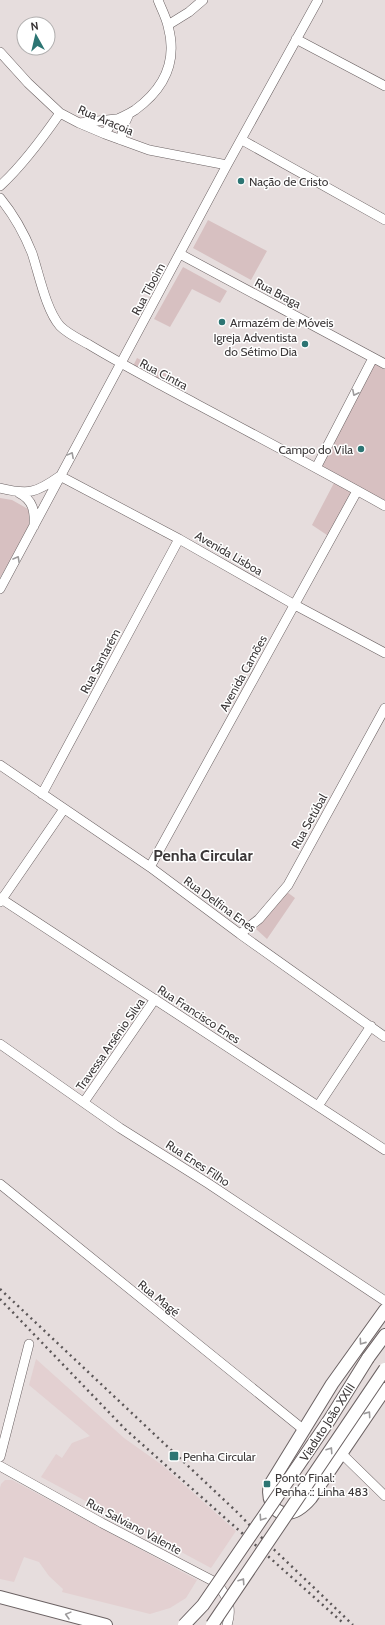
<svg xmlns="http://www.w3.org/2000/svg" width="385" height="1625" font-family="Cabin,sans-serif">
	<style>
		.built { fill: #e3d0d1 }
		.green { fill: #d7c0c1 }
		.lines { fill: none; stroke-linecap: round; stroke-linejoin: round }
		.minor-casing { stroke: #6b6263; stroke-width: 10 }
		.major-casing { stroke: #6b6263; stroke-width: 14 }
		.minor { stroke: #fff; stroke-width: 9 }
		.major { stroke: #fff; stroke-width: 12 }
		.rail { stroke: #5c5758; stroke-width: 2.5; stroke-dasharray: 2 4; stroke-linecap: butt }
		.major-bridge-casing { stroke: #6b6263; stroke-width: 14; stroke-linecap: butt }
		.major-bridge { stroke: #fff; stroke-width: 12 }
		.oneway { stroke: #9d9b9c }
		.poi-dot { fill: #2c7573; stroke: #fff; stroke-width: 1.5 }
		.labels { text-anchor: middle; dominant-baseline: central; stroke-width: 3; stroke-linejoin: round; paint-order: stroke }
		.street-label { font-size: 12px; fill: #3b3738; stroke: #fff }
		.poi-label { font-size: 12px; fill: #3b3738; stroke: #fff; text-anchor: start }
		.district-label { font-size: 16px; font-weight: bold; fill: #3b3738; stroke: #fff }
	</style>
	<rect width="100%" height="100%" fill="#e6dddd"/>
	<!-- built -->
	<path class="built" d="M36 1359 124 1438 162 1465 236 1531 211 1568 41 1477 56 1454 62 1458 72 1443 90 1436 29 1385Z
		M5 1480H12L197 1580 186 1598 170 1608 150 1614 62 1592 63 1589 49 1576 39 1562 24 1557 14 1582 0 1579V1488L1 1484Z"/>
	<!-- green -->
	<path class="green" d="M208 220 267 251 251 280 193 248Z
		M183 267 227 291 220 303 192 289 170 327 154 319Z
		M137 358 186 384 181 395 132 368Z
		M374 361 385 367V504L320 467Z
		M335 481 355 492 330 537 312 525Z
		M0 498 12 500 37 514 0 578Z
		M287 892 295 898 267 939 256 929Z"/>
	<g class="lines">
		<defs>
			<path id="minor" d="M168 25 189 12 203 0
				M296 39 385 86
				M0 52 28 83 60 113 79 123 105 134 149 150 227 165
				M79 123 116 119
				M105 134C114 116 120 120 135 110 164 89 178 62 168 26 166 17 161 8 158 0
				M121 140 123 127 129 114
				M242 140 385 220
				M0 186C23 165 42 139 60 113
				M0 198C14 215 24 233 32 253 39 274 46 310 60 326 68 334 79 339 88 344 111 358 135 371 159 384 234 424 310 464 385 506
				M180 254 385 364
				M316 468 373 358
				M0 488C29 495 36 493 60 476L179 539 295 605 385 653
				M19 493C33 500 35 511 34 526
				M0 589 227 165 318 0
				M0 765 150 867 240 934 385 1037
				M42 794 179 539
				M150 867 357 491
				M0 898 385 1150
				M0 902 64 809
				M240 934 259 919 288 885 385 708
				M0 1044 120 1128 209 1184 385 1301
				M84 1102 155 999
				M318 1106 371 1026
				M0 1184 304 1430
				M341 1453 385 1496
				M0 1457 29 1344
				M0 1466 102 1523 215 1582C227 1594 233 1608 227 1625"/>
			<path id="major" d="M385 1310 332 1384 270 1485C267 1497 272 1514 287 1513 297 1513 305 1505 311 1498L385 1389
				M368 1358 385 1335
				M0 1597 106 1625"/>
		</defs>
		<!-- minor casing -->
		<use href="#minor" class="minor-casing"/>
		<!-- major casing -->
		<use href="#major" class="major-casing"/>
		<!-- minor -->
		<use href="#minor" class="minor"/>
		<!-- major -->
		<use href="#major" class="major"/>
		<!-- rail -->
		<path class="rail" d="M0 1289 238 1513 263 1539 353 1625
			M0 1299 125 1429 342 1622"/>
		<defs>
			<path id="major-bridge" d="M184 1625 203 1605 330 1419 368 1358
				M212 1625 385 1369"/>
		</defs>
		<!-- major-bridge casing -->
		<use href="#major-bridge" class="major-bridge-casing"/>
		<!-- major-bridge -->
		<use href="#major-bridge" class="major-bridge"/>
	</g>
	<!-- one-way arrows -->
	<defs><path id="oneway-chevron" d="M-2-3.5L2.5 0L-2 3.5" fill="none" stroke-width="1.6" stroke-linecap="round" stroke-linejoin="round"/></defs>
	<g class="oneway">
		<use href="#oneway-chevron" transform="translate(355 393) rotate(117)"/>
		<use href="#oneway-chevron" transform="translate(71 455) rotate(-62)"/>
		<use href="#oneway-chevron" transform="translate(17 559) rotate(-61)"/>
		<use href="#oneway-chevron" transform="translate(362 1342) rotate(125)"/>
		<use href="#oneway-chevron" transform="translate(368 1414) rotate(-55)"/>
		<use href="#oneway-chevron" transform="translate(330 1450) rotate(-56)"/>
		<use href="#oneway-chevron" transform="translate(262 1518) rotate(124)"/>
		<use href="#oneway-chevron" transform="translate(242 1581) rotate(-56)"/>
		<use href="#oneway-chevron" transform="translate(68 1615) rotate(-165)"/>
	</g>
	<!-- markers -->
	<g class="poi-dot">
		<circle cx="241" cy="181" r="4"/>
		<circle cx="222" cy="322" r="4"/>
		<circle cx="305" cy="344" r="4"/>
		<circle cx="361" cy="449" r="4"/>
		<rect x="169" y="1451" width="10" height="10" rx="2"/>
		<rect x="263" y="1480" width="8" height="8" rx="2"/>
	</g>
	<g class="labels">
		<!-- street labels -->
		<g class="street-label">
			<text transform="translate(106 120) rotate(23)">Rua Aracoia</text>
			<text transform="translate(148 289) rotate(-62)">Rua Tiboim</text>
			<text transform="translate(278 293) rotate(28)">Rua Braga</text>
			<text transform="translate(164 374) rotate(28)">Rua Cintra</text>
			<text transform="translate(229 553) rotate(30)">Avenida Lisboa</text>
			<text transform="translate(100 661) rotate(-62)">Rua Santarém</text>
			<text transform="translate(243 673) rotate(-61)">Avenida Camões</text>
			<text transform="translate(309 821) rotate(-61)">Rua Setúbal</text>
			<text transform="translate(220 904) rotate(36)">Rua Delfina Enes</text>
			<text transform="translate(199 1014) rotate(33)">Rua Francisco Enes</text>
			<text transform="translate(110 1044) rotate(-55)">Travessa Arsênio Silva</text>
			<text transform="translate(198 1163) rotate(33)">Rua Enes Filho</text>
			<text transform="translate(159 1298) rotate(39)">Rua Magé</text>
			<text transform="translate(327 1422) rotate(-57)">Viaduto João XXIII</text>
			<text transform="translate(134 1526) rotate(28)">Rua Salviano Valente</text>
		</g>
		<!-- poi labels -->
		<g class="poi-label">
			<text x="249" y="181">Nação de Cristo</text>
			<text x="230" y="322">Armazém de Móveis</text>
			<text x="297" y="337" text-anchor="end">Igreja Adventista<tspan x="297" dy="14">do Sétimo Dia</tspan></text>
			<text x="353" y="449" text-anchor="end">Campo do Vila</text>
			<text x="183" y="1456">Penha Circular</text>
			<text x="275" y="1477">Ponto Final:<tspan x="275" dy="14">Penha :: Linha 483</tspan></text>
		</g>
		<!-- district labels -->
		<g class="district-label">
			<text x="203" y="855">Penha Circular</text>
		</g>
	</g>
	<!-- north arrow -->
	<g transform="translate(36 36) rotate(352)"><circle r="19" fill="#ffffff" stroke="#b1afaf"/>
	<path d="M0-3L7 15L0 10L-7 15Z" fill="#2c7573"/>
	<text y="-6" font-size="11" font-weight="bold" text-anchor="middle" fill="#3b3738">N</text>
	</g>
</svg>
